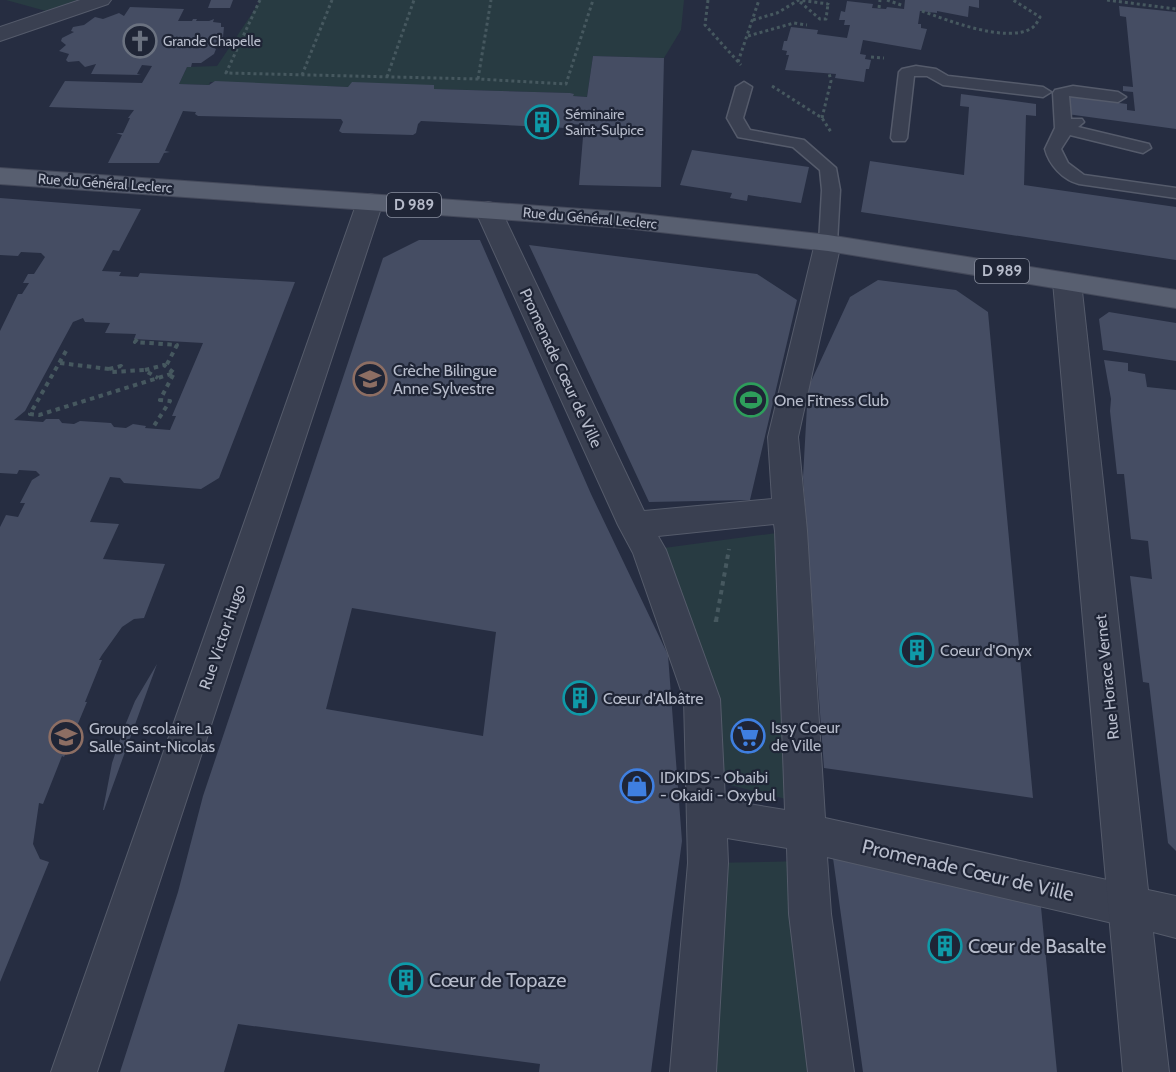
<svg xmlns="http://www.w3.org/2000/svg" width="1176" height="1072" font-family="Cabin,sans-serif">
	<style>
		.green { fill: #283b42 }
		.building { fill: #454d63; fill-rule: evenodd }
		.lines { fill: none; stroke-linecap: round; stroke-linejoin: round }
		.service-casing { stroke: #555b6b; stroke-width: 3 }
		.pedestrian-casing { stroke: #555b6b; stroke-width: 2 }
		.minor-casing { stroke: #555b6b; stroke-width: 2 }
		.primary-casing { stroke: #44495a; stroke-width: 2 }
		.path-far2 { stroke: #46585f; stroke-width: 3; stroke-dasharray: 3 3; stroke-linecap: butt }
		.path-far1 { stroke: #46585f; stroke-width: 4; stroke-dasharray: 4.5 4.5; stroke-linecap: butt }
		.path { stroke: #46585f; stroke-width: 4.5; stroke-dasharray: 5 5; stroke-linecap: butt }
		.service { fill: #3a4051; fill-rule: evenodd }
		.pedestrian { fill: #3a4051; fill-rule: evenodd }
		.minor { fill: #3a4051; fill-rule: evenodd }
		.primary { fill: #585f70; fill-rule: evenodd }
		.labels { text-anchor: middle; dominant-baseline: central; stroke-width: 4.5; stroke-linejoin: round; paint-order: stroke }
		.far-poi-label { font-size: 14px; fill: #b7bccb; stroke: #1f2536; text-anchor: start }
		.far-street-label { font-size: 14px; fill: #b7bccb; stroke: #1f2536 }
		.shield { fill: #1f2536; stroke: #898f9e; stroke-width: 1.5 }
		.shield-label { font-size: 15px; font-weight: bold; fill: #b7bccb }
		.street-label { font-size: 16px; fill: #b7bccb; stroke: #1f2536 }
		.poi-label { font-size: 16px; fill: #b7bccb; stroke: #1f2536; text-anchor: start }
		.near-street-label { font-size: 20px; fill: #b7bccb; stroke: #1f2536 }
		.near-poi-label { font-size: 20px; fill: #b7bccb; stroke: #1f2536; text-anchor: start }
	</style>
	<rect width="100%" height="100%" fill="#262d41"/>
	<!-- green -->
	<path class="green" d="M6 0H77L46 11Z
		M261 0H684L681 30 664 58 593 56 587 97 573 96V94L569 93 434 89 433 85 348 87 210 82 209 85 179 84 187 67 217 66Z
		M791 531 806 804 706 779 649 550Z
		M808 861 831 1072H693L708 863Z"/>
	<!-- building -->
	<path class="building" d="M211 0H233L230 8H208Z
		M905 0H979V8L969 6 968 17 937 11V13L920 11 918 24H921V28L927 29 921 50 863 40 860 54 866 55 865 59 871 60 869 69H866L864 82 835 78 836 74 785 70 789 55H786L787 51 782 50 784 41H787L791 27 818 30 817 34 847 38 850 25H844L845 20H839L841 11 845 12 847 1 873 4 872 8 886 9 887 7 904 9Z
		M1119 6 1176 12V129L1067 114V96L1127 104V110L1135 111 1133 92 1123 91V86L1133 87 1126 17 1120 16Z
		M130 7 184 9 178 21H192L193 19H197L196 21H209L214 19 213 22 221 23V27H224L223 37 217 38 218 42 213 47 216 49 214 54 201 63H192L191 67H187L179 84 209 85 215 81 348 87 352 82 434 85V89L570 93 574 94 573 96 587 97 593 56 664 58 661 187 579 185 584 125 571 124 566 128 421 121 418 124 416 133 413 135 342 133 339 131 343 122 341 119 198 116 195 114 196 112 183 111 165 151 170 152 164 153 159 163H108L122 135 116 133H123L130 118H128L134 110 49 107 65 81 142 83 152 66 142 65 137 74 141 75 91 74 96 64 85 67 79 61 68 62 66 60 69 54 59 51 66 45 61 41 62 38 74 32 71 31 73 27 84 25 95 17 103 19 119 13 124 16Z
		M961 94 1036 104V116L1026 115 1024 185 1176 207V260L861 212 870 161 964 175 969 107 960 106Z
		M692 150 809 167 801 203 748 195 747 201 730 198 732 193 680 185Z
		M0 198 141 209 119 251 113 250 102 271 121 272 119 276 138 277 140 273 295 282 219 478 201 489 124 483 120 478 110 477 90 522 119 524 103 559 165 564 144 618 134 619 122 627 102 655 99 660H102L85 702H87L64 757 62 756 43 804 39 803 33 844 40 859 49 862 0 982V527L6 515 18 517 25 503H20L32 480 40 475 36 471 19 470 17 474 0 473V331L18 294H22L29 283H23L28 274H34L45 257 41 253 21 252 18 256 0 255ZM83 318 85 322 110 323 105 333 136 334 134 339 203 343 172 416H176L170 430 145 428 146 426 133 424 126 428 114 427 111 423 80 421 74 424 62 423 59 419H46L43 422 14 420 25 411 73 322Z
		M419 240H480L591 494 668 655 682 841 651 1072H539L540 1064 238 1024 224 1072H120L178 892 203 796 383 258ZM352 608 496 632 483 736 326 709Z
		M529 245 757 274 797 300 750 500 649 502Z
		M878 280 956 290 988 312 1033 798 824 768 803 477 808 388 850 297Z
		M1109 312 1176 323V361L1103 350 1099 319Z
		M1104 360 1128 363V371L1145 374 1147 387 1176 390V851L1168 843 1149 683 1143 682 1130 576 1152 579 1148 541 1131 539 1124 474H1117L1110 411 1111 399Z
		M157 664 104 810H103L112 763 124 728 135 701Z
		M832 851 1041 907 1057 1072H863Z"/>
	<g class="lines">
		<defs>
			<path id="service" d="M916 66 936 69 948 76 1043 87 1051 92 1043 97 943 85 927 76H914L907 138 905 141H893L891 138 899 72 902 69Z
				M744 82 752 87 743 118 750 130 804 140 836 168 840 190 837 243 834 247H822L819 243 822 190 820 170 793 147 738 137 727 118 736 87Z
				M1073 86 1118 92 1126 97 1118 102 1069 96 1071 119H1082L1084 122 1078 127 1149 144 1151 148 1143 153 1070 135 1061 149 1068 163 1084 175 1176 188V198L1079 184C1063 180 1049 165 1045 149L1055 128 1053 93 1055 90Z"/>
			<path id="pedestrian" d="M488 202 497 204 501 210 644 511 772 499 768 437 815 243 819 237 828 235 837 237 841 243 798 437 807 531 825 818 1130 885 1145 891 1151 906 1145 921 1130 927 827 857 831 914 854 1072H808L789 914 787 848 727 838 728 863 716 1072H670L688 863 684 699 633 553 618 525 475 210 479 204ZM774 524 775 531 785 810 725 800 720 699 666 550 658 536Z"/>
			<path id="minor" d="M80 0H111L108 4 0 41V27Z
				M370 194 379 196 383 202 97 1072H51L357 202 361 196Z
				M1067 273 1077 276 1081 282 1148 890 1176 896V938L1153 932 1169 1072H1123L1053 282 1057 276Z"/>
			<path id="primary" d="M0 168 624 212 828 235 1176 290V308L828 251 624 228 0 184Z"/>
		</defs>
		<!-- service casing -->
		<use href="#service" class="service-casing"/>
		<!-- pedestrian casing -->
		<use href="#pedestrian" class="pedestrian-casing"/>
		<!-- minor casing -->
		<use href="#minor" class="minor-casing"/>
		<!-- primary casing -->
		<use href="#primary" class="primary-casing"/>
		<!-- path-far2 -->
		<path class="path-far2" d="M260 0 226 73 478 79 566 84 593 0
			M708 0 705 25 741 65
			M887 0 904 6
			M1107 0 1176 9
			M800 2 820 19H826L828 4
			M879 8 880 0
			M922 11C947 20 1007 44 1032 28 1035 26 1038 21 1040 17L1013 0
			M753 20 777 13 799 0 828 4 829 0
			M748 36 794 23 807 25
			M871 57 884 58
			M738 62 759 0
			M302 75 332 0
			M387 77 414 0
			M478 79 491 0
			M772 86 822 118 831 132
			M822 118 831 81 829 73"/>
		<!-- path-far1 -->
		<path class="path-far1" d="M137 339 135 342 177 345 166 366
			M66 351 30 414 39 415 174 373 160 400 170 401 152 429
			M60 363 109 369 112 372 144 370 158 378
			M109 369 121 366 123 370
			M145 370 164 365 174 373
			M716 621 729 549"/>
		<!-- path -->
		<path class="path" d="M716 622V620"/>
		<!-- service -->
		<use href="#service" class="service"/>
		<!-- pedestrian -->
		<use href="#pedestrian" class="pedestrian"/>
		<!-- minor -->
		<use href="#minor" class="minor"/>
		<!-- primary -->
		<use href="#primary" class="primary"/>
	</g>
	<!-- icons -->
	<defs>
		<symbol id="church-ring" viewBox="-11 -11 22 22"><circle r="9.5" fill="#1f2536" stroke="#6b7280" stroke-width="1.5"/><path d="M-1.2-6h2.4v3.5h3.3v2.4h-3.3V6h-2.4V-.1h-3.3v-2.4h3.3Z" fill="#6b7280"/></symbol>
		<symbol id="building-ring" viewBox="-11 -11 22 22"><circle r="9.5" fill="#1f2536" stroke="#0f9aa8" stroke-width="1.5"/><path d="M-4-6H4V6H1V3H-1V6H-4ZM-2.5-4.3h1.7v1.8h-1.7ZM.8-4.3h1.7v1.8H.8ZM-2.5-1h1.7V.8h-1.7ZM.8-1h1.7V.8H.8Z" fill="#0f9aa8"/></symbol>
		<symbol id="school-ring" viewBox="-11 -11 22 22"><circle r="9.5" fill="#1f2536" stroke="#8d6e63" stroke-width="1.5"/><path d="M0-5L7-2L0 1L-7-2ZM-4 1L0 2.5L4 1V4Q0 6-4 4Z" fill="#8d6e63"/></symbol>
		<symbol id="stadium-ring" viewBox="-11 -11 22 22"><circle r="9.5" fill="#1f2536" stroke="#2e9e5b" stroke-width="1.5"/><path d="M0-5a6.5 5 0 1 0 0 10a6.5 5 0 1 0 0-10ZM-3.5-1.8h7v3.6h-7Z" fill="#2e9e5b"/></symbol>
		<symbol id="supermarket-ring" viewBox="-11 -11 22 22"><circle r="9.5" fill="#1f2536" stroke="#3f7fe0" stroke-width="1.5"/><path d="M-6-5.5h2.5l.6 2H6L4.5 2H-2.5L-4.4-4H-6ZM-1.5 3.2a1.3 1.3 0 1 0 .1 0ZM3 3.2a1.3 1.3 0 1 0 .1 0Z" fill="#3f7fe0"/></symbol>
		<symbol id="shop-ring" viewBox="-11 -11 22 22"><circle r="9.5" fill="#1f2536" stroke="#3f7fe0" stroke-width="1.5"/><path d="M-5-2.5h2.3a2.7 3.5 0 0 1 5.4 0H5L5.5 6h-11ZM-1.5-2.5h3a1.5 2.3 0 0 0-3 0Z" fill="#3f7fe0"/></symbol>
	</defs>
	<g fill-rule="evenodd">
		<use href="#church-ring" x="121" y="22" width="38" height="38"/>
		<use href="#building-ring" x="523" y="103" width="38" height="38"/>
		<use href="#school-ring" x="351" y="360" width="38" height="38"/>
		<use href="#stadium-ring" x="732" y="381" width="38" height="38"/>
		<use href="#building-ring" x="898" y="631" width="38" height="38"/>
		<use href="#building-ring" x="561" y="679" width="38" height="38"/>
		<use href="#supermarket-ring" x="729" y="717" width="38" height="38"/>
		<use href="#school-ring" x="47" y="718" width="38" height="38"/>
		<use href="#shop-ring" x="618" y="767" width="38" height="38"/>
		<use href="#building-ring" x="926" y="927" width="38" height="38"/>
		<use href="#building-ring" x="387" y="961" width="38" height="38"/>
	</g>
	<g class="labels">
		<!-- far-poi labels -->
		<g class="far-poi-label">
			<text x="163" y="41">Grande Chapelle</text>
			<text x="565" y="114">Séminaire<tspan x="565" dy="16">Saint-Sulpice</tspan></text>
		</g>
		<!-- far-street labels -->
		<g class="far-street-label">
			<text transform="translate(105 183) rotate(4)">Rue du Général Leclerc</text>
			<text transform="translate(590 218) rotate(5)">Rue du Général Leclerc</text>
		</g>
		<!-- shield labels -->
		<g class="shield">
			<rect x="387" y="193" width="54" height="24" rx="4.5"/>
			<rect x="975" y="259" width="54" height="24" rx="4.5"/>
		</g>
		<g class="shield-label">
			<text x="414" y="205">D 989</text>
			<text x="1002" y="271">D 989</text>
		</g>
		<!-- street labels -->
		<g class="street-label">
			<text transform="translate(561 368) rotate(65)">Promenade Cœur de Ville</text>
			<text transform="translate(222 637) rotate(-71)">Rue Victor Hugo</text>
			<text transform="translate(1107 677) rotate(-96)">Rue Horace Vernet</text>
		</g>
		<!-- poi labels -->
		<g class="poi-label">
			<text x="393" y="370">Crèche Bilingue<tspan x="393" dy="18">Anne Sylvestre</tspan></text>
			<text x="774" y="400">One Fitness Club</text>
			<text x="940" y="650">Coeur d'Onyx</text>
			<text x="603" y="698">Cœur d'Albâtre</text>
			<text x="771" y="727">Issy Coeur<tspan x="771" dy="18">de Ville</tspan></text>
			<text x="89" y="728">Groupe scolaire La<tspan x="89" dy="18">Salle Saint-Nicolas</tspan></text>
			<text x="660" y="777">IDKIDS - Obaibi<tspan x="660" dy="18">- Okaidi - Oxybul</tspan></text>
		</g>
		<!-- near-street labels -->
		<g class="near-street-label">
			<text transform="translate(968 870) rotate(13)">Promenade Cœur de Ville</text>
		</g>
		<!-- near-poi labels -->
		<g class="near-poi-label">
			<text x="968" y="946">Cœur de Basalte</text>
			<text x="429" y="980">Cœur de Topaze</text>
		</g>
	</g>
</svg>
